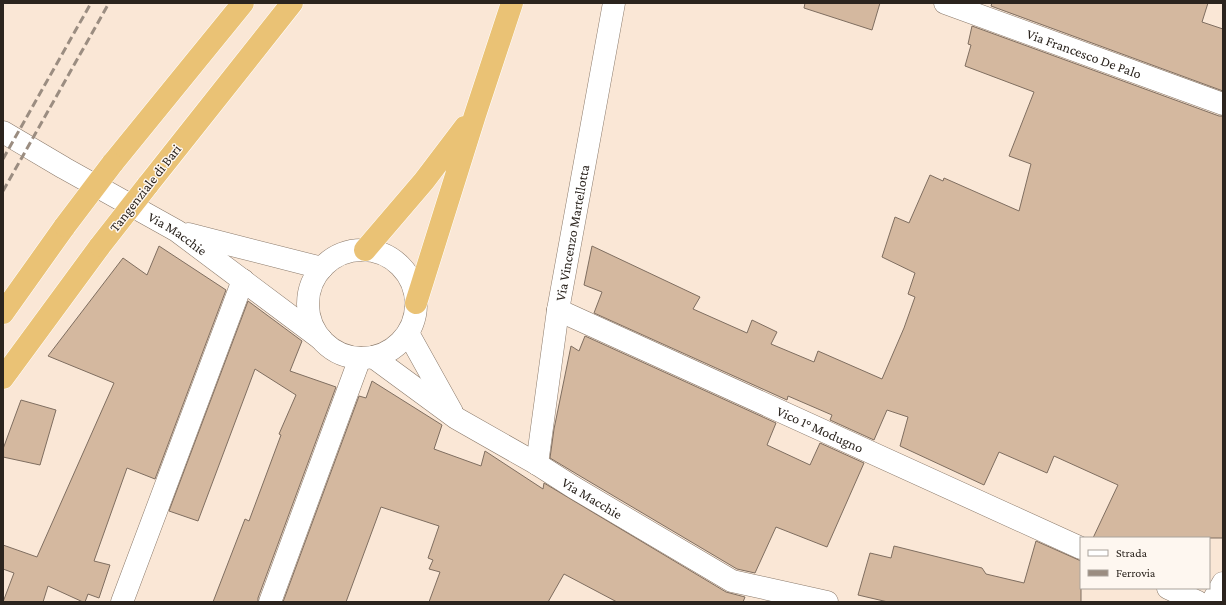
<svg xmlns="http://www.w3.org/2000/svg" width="1226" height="605" font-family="'Crimson Pro',serif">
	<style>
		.building { fill: #d4b89f; stroke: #7f6e60 }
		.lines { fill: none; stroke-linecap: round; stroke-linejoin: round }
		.street-casing { stroke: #8a796a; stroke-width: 23 }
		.highway-casing { stroke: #fff; stroke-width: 23 }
		.street { stroke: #fff; stroke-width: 22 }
		.highway { stroke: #eac275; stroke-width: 22 }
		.rail { stroke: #9b8d81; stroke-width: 3; stroke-dasharray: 8 4; stroke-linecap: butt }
		.highway-bridge-casing { stroke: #fff; stroke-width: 23; stroke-linecap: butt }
		.highway-bridge { stroke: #eac275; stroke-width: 22 }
		.labels { text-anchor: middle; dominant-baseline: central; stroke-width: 3; stroke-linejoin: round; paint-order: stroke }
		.street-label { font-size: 14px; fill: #2b241e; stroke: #fef7f0 }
	</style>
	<rect width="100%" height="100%" fill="#fae7d6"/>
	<!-- building -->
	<path class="building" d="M805 3H880L872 30 804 8Z
		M992 3H1208L1202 22 1223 29V91L991 6Z
		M972 26 1219 116H1223V538H1093L1118 485 1054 456 1047 473 999 452 984 485 900 446 908 417 887 410 874 440 830 420 832 415 788 396 787 400 594 313 602 292 584 285 592 246 700 297 693 309 747 333 752 320 777 332 771 344 814 362 818 351 882 379 904 328 915 297 908 294 915 273 882 257 895 217 909 223 930 175 943 181 944 178 1019 211 1031 164 1009 156 1034 92 965 66 971 45 968 44Z
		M159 246 226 290 155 479 127 468 94 561 110 565 99 598 88 594 85 602H83L48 586 43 602H3L14 573 3 569V545L37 557 114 383 48 356 123 258 147 275Z
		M248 301 302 341 290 371 336 387 258 598V602H213L245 519 249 521 281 435 279 434 296 395 255 369 198 521 169 511Z
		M585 336 776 423 767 445 810 465 820 443 864 463 827 547 776 527 755 573 737 569 580 476 550 458 554 429 571 346 579 351Z
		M372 381 442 425 434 449 481 466 485 451 543 489 544 483 726 592 745 597 743 602H617L564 574 548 602H429L440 572 429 569 433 560 428 558 439 526 381 507 346 602H283L359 396 366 398Z
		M21 400 56 410 40 465 3 457V449Z
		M1036 541 1081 561V602H888L858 595 870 553 891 558 894 546 982 568 986 574 1024 583Z"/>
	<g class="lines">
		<defs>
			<g id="street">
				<path id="s1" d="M945 3 1223 104"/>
				<path id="s2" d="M3 132 64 168 177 231 321 339"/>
				<path d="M188 234 322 268"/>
				<circle cx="362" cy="304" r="54"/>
				<path id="s3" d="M558 310 1081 548"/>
				<path d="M408 333 452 412"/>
				<path id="s4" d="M373 357 456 418 537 464 573 487 732 581 827 602"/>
				<path id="s5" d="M537 464 558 310 614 3"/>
				<path d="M1168 588 1198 602"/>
				<path d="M122 602 243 280"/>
				<path d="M270 602 360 358"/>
				<path d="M1212 602 1223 583"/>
			</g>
			<path id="highway" d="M112 164 243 3
				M147 186 292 3
				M365 250 424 181 465 127
				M416 303 475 115 512 3
				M3 313 65 226
				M3 378 100 246"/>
		</defs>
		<!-- street casing -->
		<use href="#street" class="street-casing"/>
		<!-- highway casing -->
		<use href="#highway" class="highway-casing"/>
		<!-- street -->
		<use href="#street" class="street"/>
		<!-- highway -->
		<use href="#highway" class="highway"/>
		<!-- rail -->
		<path class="rail" d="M3 159 91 3
			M3 191 109 3"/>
		<defs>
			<path id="highway-bridge" d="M65 226 112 164
				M100 246 147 186"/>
		</defs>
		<!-- highway-bridge casing -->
		<use href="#highway-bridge" class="highway-bridge-casing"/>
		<!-- highway-bridge -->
		<use href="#highway-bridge" class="highway-bridge"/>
	</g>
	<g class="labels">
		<!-- street labels -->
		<g class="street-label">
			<text stroke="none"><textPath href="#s1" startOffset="148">Via Francesco De Palo</textPath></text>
			<text transform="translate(145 188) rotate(-52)">Tangenziale di Bari</text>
			<text stroke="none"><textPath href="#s5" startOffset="234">Via Vincenzo Martellotta</textPath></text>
			<text stroke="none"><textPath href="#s2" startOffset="202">Via Macchie</textPath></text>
			<text stroke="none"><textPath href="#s3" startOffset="288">Vico 1° Modugno</textPath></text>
			<text stroke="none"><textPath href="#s4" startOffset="261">Via Macchie</textPath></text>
		</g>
	</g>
	<!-- border -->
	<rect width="1226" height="605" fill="none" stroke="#2b241e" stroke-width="8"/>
	<!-- legend -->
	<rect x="1080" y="537" width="130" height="52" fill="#fef7f0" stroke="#aaa39c"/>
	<rect x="1088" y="550" width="20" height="6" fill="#ffffff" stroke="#aaa39c"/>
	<text x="1116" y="557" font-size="12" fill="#2b241e">Strada</text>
	<rect x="1088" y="570" width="20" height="6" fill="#9b8d81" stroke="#aaa39c"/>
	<text x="1116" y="577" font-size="12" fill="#2b241e">Ferrovia</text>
</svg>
